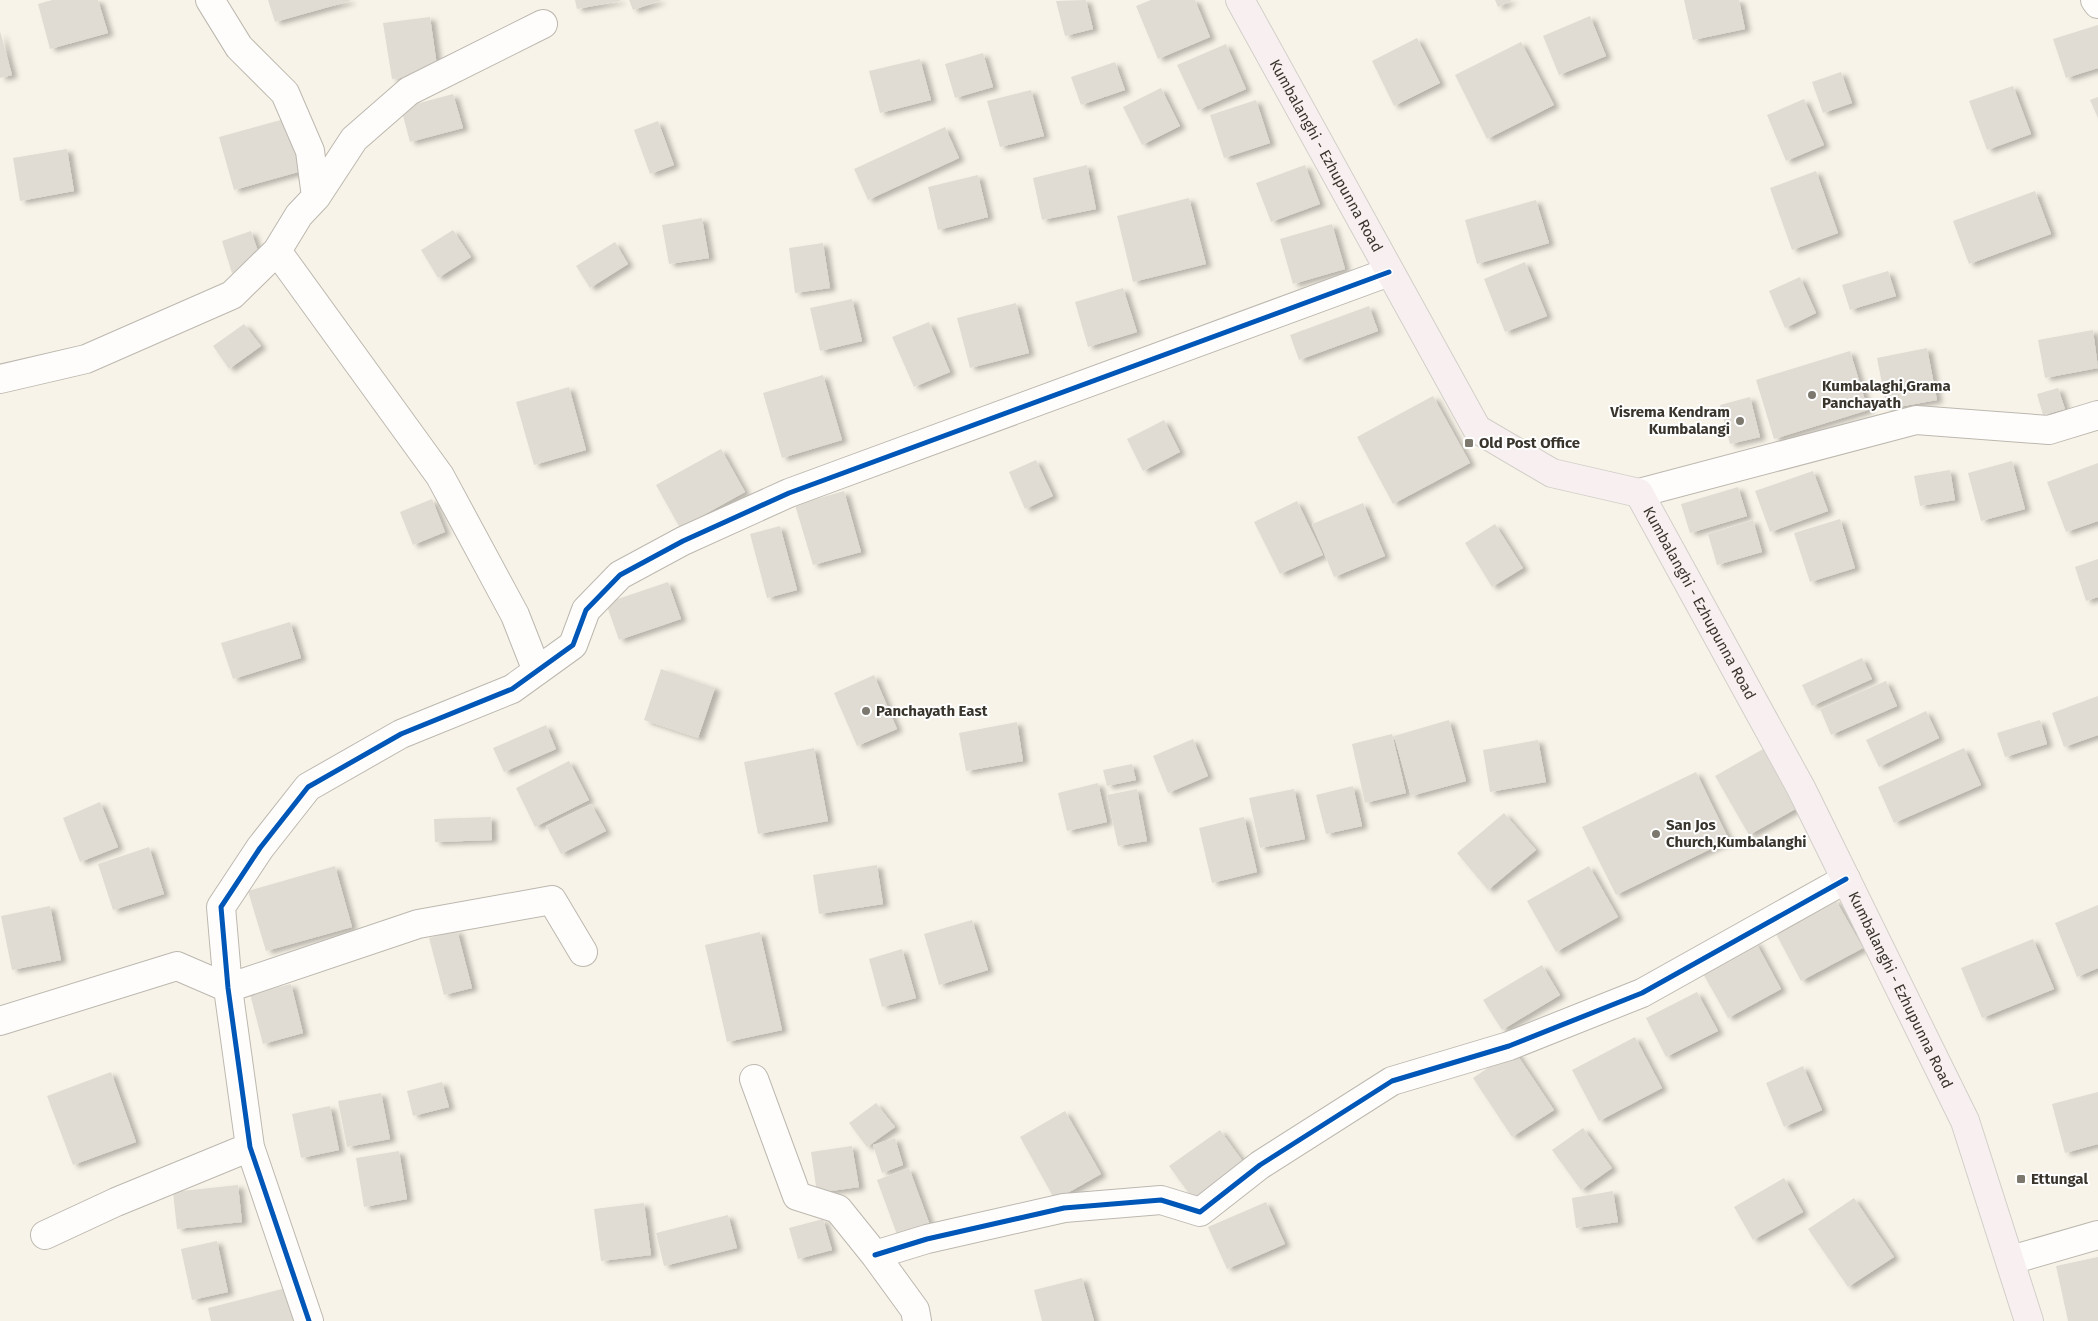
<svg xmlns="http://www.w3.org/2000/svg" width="2098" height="1321" font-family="'Fira Sans',sans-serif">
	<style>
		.building { fill: #e0dcd3; filter: url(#shadow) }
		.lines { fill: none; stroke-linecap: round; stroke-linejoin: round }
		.minor-casing { stroke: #bcb8af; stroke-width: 30 }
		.major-casing { stroke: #d1cfc9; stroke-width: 30 }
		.minor { stroke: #fefdfc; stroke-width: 28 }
		.major { stroke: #f8f0f0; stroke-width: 28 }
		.cycleway-casing { stroke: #fff; stroke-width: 8 }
		.cycleway { stroke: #0057b8; stroke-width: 5 }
		.poi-dot { fill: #7c786e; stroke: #fff; stroke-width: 2 }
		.labels { text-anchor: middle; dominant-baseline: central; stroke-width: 4; stroke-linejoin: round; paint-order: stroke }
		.street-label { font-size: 15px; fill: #39352d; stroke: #fff }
		.poi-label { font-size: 15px; font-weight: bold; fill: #39352d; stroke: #fff; text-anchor: start }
	</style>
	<defs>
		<filter id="shadow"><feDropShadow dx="5.5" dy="3" stdDeviation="2.5" flood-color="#0004"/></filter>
	</defs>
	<rect width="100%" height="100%" fill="#f8f3e8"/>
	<!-- building -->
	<path class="building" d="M52 0H98L108 33 50 49 38 4Z
		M268 0H350V1L275 22Z
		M575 0H620V1L577 9Z
		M629 0H662L633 10Z
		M1086 0 1093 29 1065 36 1056 1Z
		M1151 0H1195L1210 37 1158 59 1136 6Z
		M1495 0H1512L1498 7Z
		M1684 0H1739L1745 29 1693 40Z
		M1590 16 1606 56 1559 75 1543 36Z
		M430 17 438 73 392 79 383 23Z
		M2098 25V68L2066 78 2053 39Z
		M0 31 12 75 0 78Z
		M1417 38 1440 83 1394 106 1372 61Z
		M1521 42 1554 105 1487 139 1455 75Z
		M1226 44 1246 89 1198 110 1177 65Z
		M983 53 993 87 955 98 945 64Z
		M920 59 931 100 880 113 869 71Z
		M1115 62 1125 90 1081 105 1071 77Z
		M1841 72 1852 103 1823 113 1812 82Z
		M2013 86 2031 134 1987 150 1969 101Z
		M1161 88 1180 126 1142 145 1123 107Z
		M1031 90 1044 136 1000 147 987 101Z
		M453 94 463 128 410 142 401 108Z
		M2098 97V118L2090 100Z
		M1804 99 1824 145 1786 161 1767 115Z
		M1256 100 1270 143 1224 158 1210 115Z
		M288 118 302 171 234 190 219 137Z
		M658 121 674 165 650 174 634 130Z
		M945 127 959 158 868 200 854 169Z
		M67 149 74 191 20 201 13 158Z
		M1087 165 1096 209 1042 220 1033 178Z
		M1305 165 1320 204 1271 222 1256 183Z
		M1816 171 1838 233 1792 250 1770 188Z
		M978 175 988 217 938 230 928 187Z
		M2035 191 2051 234 1969 264 1953 221Z
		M1189 198 1206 264 1133 282 1117 216Z
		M1536 200 1549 243 1477 264 1465 220Z
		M702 218 709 258 669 264 662 225Z
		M1332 224 1345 269 1293 284 1280 239Z
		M453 230 471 257 438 278 421 250Z
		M251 231 262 263 232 273 222 241Z
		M615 242 628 264 590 288 576 266Z
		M823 243 830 288 795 293 789 248Z
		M1525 262 1547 316 1505 332 1484 279Z
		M1888 271 1896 296 1850 310 1842 285Z
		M1800 277 1816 313 1785 328 1769 291Z
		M1123 288 1137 332 1088 347 1075 302Z
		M852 299 862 341 820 351 810 308Z
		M1016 303 1029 353 970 368 957 318Z
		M1369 306 1378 331 1299 360 1290 335Z
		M929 322 950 372 914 387 892 337Z
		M244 324 261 346 229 369 213 346Z
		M2093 330 2098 368 2045 378 2038 340Z
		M1927 348 1937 400 1887 409 1877 358Z
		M1850 351 1868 410 1774 439 1756 380Z
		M823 375 842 440 782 458 763 393Z
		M569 387 586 450 534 465 516 402Z
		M2058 388 2065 409 2043 415 2037 394Z
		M1433 396 1470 463 1393 504 1357 437Z
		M1750 397 1760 437 1730 444 1720 405Z
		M1164 420 1180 452 1143 471 1127 439Z
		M721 449 745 492 680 528 656 485Z
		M1036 460 1053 496 1025 509 1009 472Z
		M2012 461 2025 509 1981 521 1968 473Z
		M2098 463V521L2066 532 2047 482Z
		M1950 470 1955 500 1920 506 1914 476Z
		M1813 471 1828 511 1770 532 1755 491Z
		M1738 487 1747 516 1690 533 1681 504Z
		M844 491 861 552 813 565 795 505Z
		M432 499 445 532 413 545 400 512Z
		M1297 501 1323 555 1280 574 1254 522Z
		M1363 503 1385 556 1334 577 1312 524Z
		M1840 519 1855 568 1810 582 1794 533Z
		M1753 520 1762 552 1717 565 1708 534Z
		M1495 524 1523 568 1492 587 1465 543Z
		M780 526 797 590 767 598 750 534Z
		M2098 559V597L2086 601 2075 567Z
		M668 582 681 619 619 640 606 603Z
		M290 622 301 658 233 679 221 643Z
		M1862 658 1872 679 1812 706 1802 685Z
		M661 669 715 688 698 738 644 720Z
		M874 675 897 729 857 746 834 693Z
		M1886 681 1897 706 1831 735 1820 709Z
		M2098 696V735L2064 747 2052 713Z
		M1926 711 1939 738 1879 767 1866 740Z
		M1449 720 1466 781 1411 796 1394 736Z
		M2040 720 2047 744 2005 757 1997 733Z
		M1017 722 1023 761 966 771 959 733Z
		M546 725 556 749 504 772 493 748Z
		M1392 734 1406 793 1365 803 1352 744Z
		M1193 739 1208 776 1168 793 1153 756Z
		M1538 740 1546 782 1490 792 1483 750Z
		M814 748 828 821 758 834 744 762Z
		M1765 748 1799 807 1749 835 1715 776Z
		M1964 748 1981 785 1894 823 1878 787Z
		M569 761 589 800 535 827 516 788Z
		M1132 764 1136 780 1107 786 1103 770Z
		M1696 772 1729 840 1616 895 1582 827Z
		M1098 783 1107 822 1067 831 1058 793Z
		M1353 786 1362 826 1326 834 1316 795Z
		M1137 789 1147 841 1118 846 1107 795Z
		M1294 789 1305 839 1260 848 1249 798Z
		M100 802 118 847 80 862 63 818Z
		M591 804 606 831 561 854 546 826Z
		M1504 813 1536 850 1488 890 1457 853Z
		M491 817 492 840 435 842 434 819Z
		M1244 817 1257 872 1212 883 1199 828Z
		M149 847 164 894 113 910 98 864Z
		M877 865 883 904 819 914 813 875Z
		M335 866 352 927 266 951 248 891Z
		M1589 866 1618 917 1556 952 1527 901Z
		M1835 899 1863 948 1801 981 1775 932Z
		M2098 905V968L2077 977 2055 923Z
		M50 906 61 960 12 970 1 916Z
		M972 920 988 970 939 985 924 934Z
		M457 930 472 988 444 995 429 938Z
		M760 932 782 1030 727 1042 705 945Z
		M2033 939 2054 989 1982 1018 1961 968Z
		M1755 941 1781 989 1728 1018 1701 970Z
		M902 949 916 998 882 1007 869 959Z
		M1542 965 1560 995 1502 1030 1483 1000Z
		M291 984 303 1033 263 1044 250 994Z
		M1697 992 1718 1031 1666 1057 1646 1018Z
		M1635 1037 1662 1088 1599 1121 1572 1070Z
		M1514 1050 1554 1110 1512 1137 1473 1078Z
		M1803 1066 1822 1110 1784 1127 1766 1083Z
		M111 1072 136 1142 73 1165 47 1096Z
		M442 1082 449 1107 413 1116 407 1091Z
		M2098 1092V1144L2065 1153 2052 1104Z
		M381 1093 390 1139 347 1147 338 1101Z
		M876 1103 895 1127 867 1147 849 1123Z
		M330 1106 339 1150 301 1158 292 1114Z
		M1065 1111 1101 1174 1055 1200 1020 1137Z
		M1583 1128 1612 1168 1581 1190 1552 1150Z
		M1220 1130 1244 1163 1193 1199 1169 1166Z
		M895 1138 903 1165 882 1173 873 1145Z
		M852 1146 859 1187 817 1193 811 1152Z
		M399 1151 407 1199 364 1207 356 1158Z
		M909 1168 931 1228 899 1240 877 1180Z
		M1784 1178 1803 1212 1753 1240 1734 1207Z
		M238 1185 242 1222 177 1229 173 1192Z
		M1613 1191 1618 1222 1576 1228 1572 1198Z
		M1854 1198 1894 1257 1848 1287 1808 1229Z
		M1266 1202 1285 1244 1227 1269 1208 1227Z
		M644 1203 651 1255 601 1261 594 1209Z
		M728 1215 737 1248 664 1266 656 1233Z
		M823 1219 832 1250 798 1259 789 1228Z
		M217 1241 228 1292 192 1300 181 1249Z
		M2098 1257V1321H2068L2056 1266Z
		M1082 1278 1094 1321H1042L1034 1290Z
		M286 1288 295 1321H211L208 1308Z"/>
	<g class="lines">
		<defs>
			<path id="minor" d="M210 0 239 47 285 93 310 151 316 197 299 215 277 251 440 476 515 615 537 671
				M2095 0 2098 4
				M316 197 354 139 409 91 543 24
				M0 379 86 359 232 295 277 251
				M1639 493 1916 420 2049 430 2098 415
				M0 1021 177 966 228 988 418 924 552 900 583 952
				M754 1079 797 1196 838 1209 875 1255 915 1310 917 1321
				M45 1235 116 1202 250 1147
				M875 1255 927 1239 1064 1208 1161 1200 1200 1212 1260 1165 1392 1081 1509 1046 1642 993 1846 879
				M2011 1260 2098 1235
				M309 1321 250 1147 228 988 221 907 260 848 308 787 401 734 512 689 573 645 586 610 620 575 683 541 789 493 1389 272"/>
			<g id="major">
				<path id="s1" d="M1240 0 1477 429 1552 473 1639 493 1801 788 1965 1121 2029 1321"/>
			</g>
		</defs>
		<!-- minor casing -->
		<use href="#minor" class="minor-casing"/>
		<!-- major casing -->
		<use href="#major" class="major-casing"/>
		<!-- minor -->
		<use href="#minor" class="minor"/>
		<!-- major -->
		<use href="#major" class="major"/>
		<defs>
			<path id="cycleway" d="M875 1255 927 1239 1064 1208 1161 1200 1200 1212 1260 1165 1392 1081 1509 1046 1642 993 1846 879
				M309 1321 250 1147 228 988 221 907 260 848 308 787 401 734 512 689 573 645 586 610 620 575 683 541 789 493 1389 272"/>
		</defs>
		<!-- cycleway casing -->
		<use href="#cycleway" class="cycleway-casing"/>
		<!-- cycleway -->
		<use href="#cycleway" class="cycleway"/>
	</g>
	<!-- markers -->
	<g class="poi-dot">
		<circle cx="1812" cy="395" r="5"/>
		<circle cx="1740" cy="421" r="5"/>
		<rect x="1464" y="438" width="10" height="10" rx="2.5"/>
		<circle cx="866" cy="711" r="5"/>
		<circle cx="1656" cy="834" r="5"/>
		<rect x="2016" y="1174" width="10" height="10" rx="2.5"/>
	</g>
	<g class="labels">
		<!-- street labels -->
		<g class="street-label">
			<text stroke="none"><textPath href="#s1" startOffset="178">Kumbalanghi - Ezhupunna Road</textPath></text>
			<text stroke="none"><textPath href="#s1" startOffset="792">Kumbalanghi - Ezhupunna Road</textPath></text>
			<text stroke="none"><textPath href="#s1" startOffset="1228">Kumbalanghi - Ezhupunna Road</textPath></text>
		</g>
		<!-- poi labels -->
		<g class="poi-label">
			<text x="1822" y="386">Kumbalaghi,Grama<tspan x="1822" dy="17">Panchayath</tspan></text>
			<text x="1730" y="412" text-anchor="end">Visrema Kendram<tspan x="1730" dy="17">Kumbalangi</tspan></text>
			<text x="1479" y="443">Old Post Office</text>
			<text x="876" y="711">Panchayath East</text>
			<text x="1666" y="825">San Jos<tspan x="1666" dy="17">Church,Kumbalanghi</tspan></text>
			<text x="2031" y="1179">Ettungal</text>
		</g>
	</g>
</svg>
